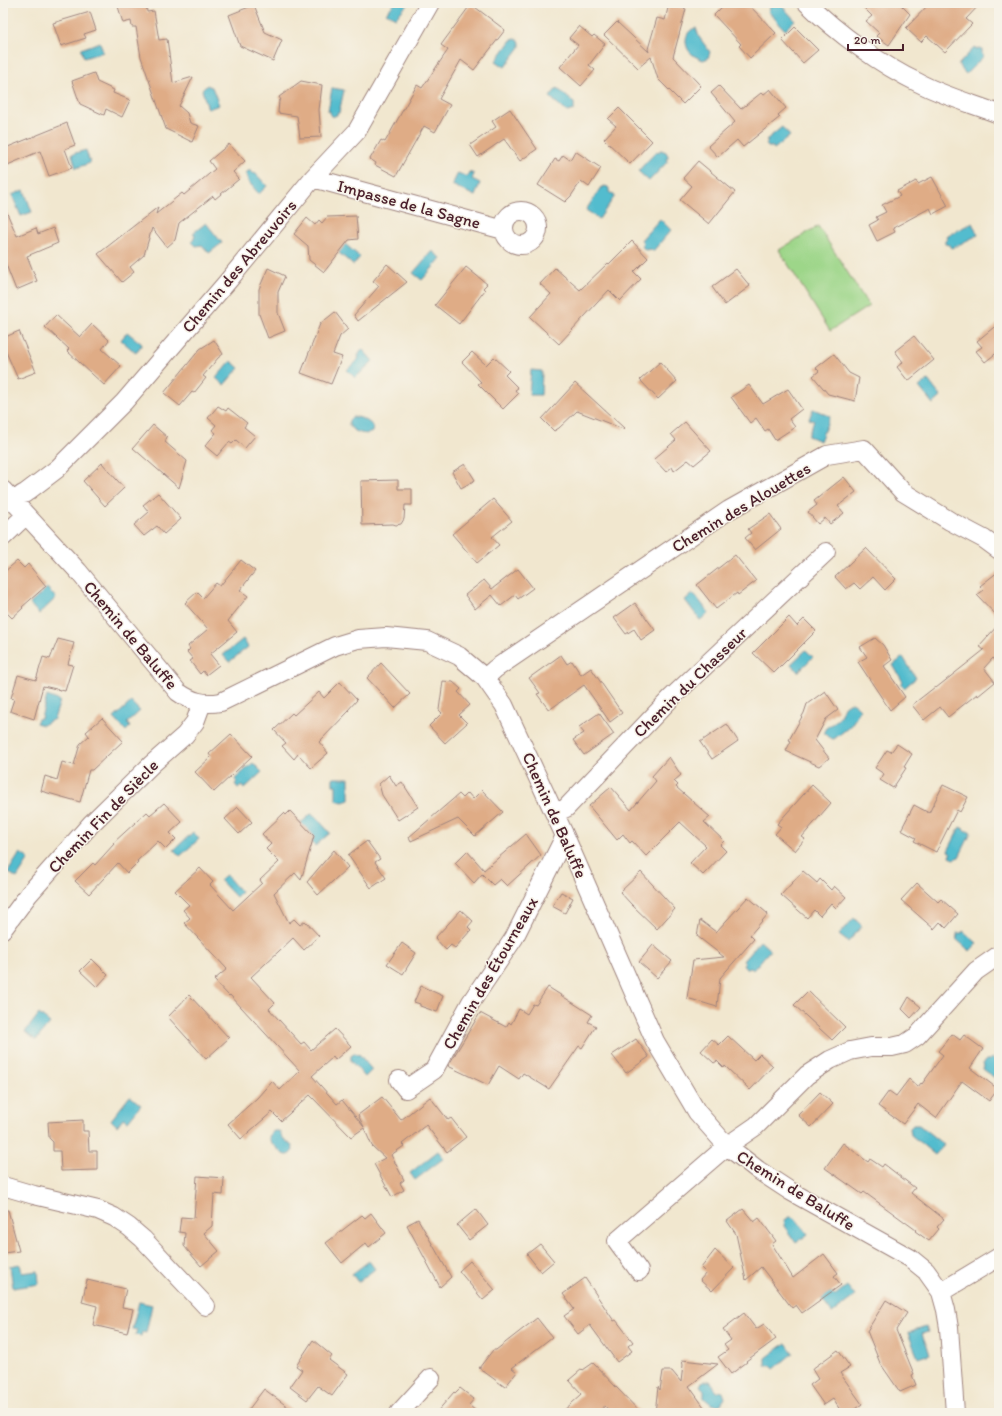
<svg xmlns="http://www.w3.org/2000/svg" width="1002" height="1416" font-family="Itim,sans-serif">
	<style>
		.green { fill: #9dd689; stroke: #747a5a }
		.water { fill: #52bcce; stroke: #4e6e7c }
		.building { fill: #dfac86 }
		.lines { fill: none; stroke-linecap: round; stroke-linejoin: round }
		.street-casing { stroke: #9e837d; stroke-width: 20 }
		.street { stroke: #fff; stroke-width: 18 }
		.labels { text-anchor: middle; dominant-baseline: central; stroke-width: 3; stroke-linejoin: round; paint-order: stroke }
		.street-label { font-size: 17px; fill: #4a1f2b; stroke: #f7f3e8 }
	</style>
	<rect width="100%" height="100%" fill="#f7f3e8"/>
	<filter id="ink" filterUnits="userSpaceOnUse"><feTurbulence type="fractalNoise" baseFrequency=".025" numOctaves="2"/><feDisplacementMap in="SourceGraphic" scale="8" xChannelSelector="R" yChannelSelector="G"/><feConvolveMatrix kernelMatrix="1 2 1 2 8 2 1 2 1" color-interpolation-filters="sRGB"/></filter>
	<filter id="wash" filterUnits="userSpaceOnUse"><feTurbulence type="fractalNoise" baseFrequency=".012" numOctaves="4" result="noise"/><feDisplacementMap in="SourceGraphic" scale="16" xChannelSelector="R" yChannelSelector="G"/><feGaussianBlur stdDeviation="0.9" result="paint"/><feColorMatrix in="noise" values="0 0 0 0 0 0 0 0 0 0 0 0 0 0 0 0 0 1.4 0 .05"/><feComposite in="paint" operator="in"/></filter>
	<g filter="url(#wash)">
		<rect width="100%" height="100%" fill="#f1e7cf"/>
		<!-- green -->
		<path class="green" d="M818 226 869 306 830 331 779 250Z"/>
		<!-- water -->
		<path class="water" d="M395 3H410L404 8 396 18 386 13Z
			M769 3 775 4 779 3 795 20 785 30 768 11 770 9Z
			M696 28 699 37 710 52 708 58 703 60C699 58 695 57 692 54 683 47 684 30 696 28Z
			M516 39 520 42V47L505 67 496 61 511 40Z
			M100 42 103 52 84 58 81 49Z
			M975 47 976 49 980 48 982 49V54L984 56 966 74 958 65Z
			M207 85 211 87H212L219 105 208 109 202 90Z
			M332 88 344 90 339 113H337V115L332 117 330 115V111H328Z
			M557 88 574 103V110L567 112 550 97Z
			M782 127 790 136 774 149 773 147H768L766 144 768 141 766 140Z
			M86 150 90 163 76 168 72 154Z
			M661 150 666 152 668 156 667 160 668 161 649 181 638 171 657 151 658 152Z
			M248 171H251L254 174 255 173 267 186 259 194 247 180 248 179 246 174Z
			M469 172 474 174 472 179 480 183 475 196 452 185 458 173 467 177Z
			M604 186 608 187 609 189V192L615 196 599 219 586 210 601 187 603 188Z
			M24 190 32 212 21 216 12 195Z
			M660 219 671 230 653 251 651 249 645 250 642 246 643 242 641 240Z
			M206 223 222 243 209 253 202 245 196 246 192 242 195 235 193 233Z
			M972 223 978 235 952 248 950 245 945 244V241L947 239 946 236Z
			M345 244 360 257 353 265 338 252Z
			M432 251 441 258 422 280 413 273Z
			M127 332 142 344 136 353 121 340Z
			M362 349 373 361 355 378 347 370 359 358 358 356Z
			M231 361 239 368 224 385 216 378Z
			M531 370 542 371 541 395H529Z
			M928 380 941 397 933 404 919 387Z
			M813 409 830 416 820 441 808 436 814 421 809 419Z
			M352 417C359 416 370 421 373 427L372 432C364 438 340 427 352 417Z
			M47 588 56 598 39 614 30 604Z
			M692 594 695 595 709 613 700 620 685 600Z
			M243 639 248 647 229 662 223 655Z
			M806 650 813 657 798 672 791 664Z
			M903 657 916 678 904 688 901 684 903 682 893 665Z
			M47 696 60 701 54 719 43 725 36 723 38 719 41 718Z
			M131 702 140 711 127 723 130 727 126 731 114 718Z
			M852 702 857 706 860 709 853 722 849 727 834 739 829 738 825 734V729C830 725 837 721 840 716 845 707 841 706 852 702Z
			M253 763 262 772 244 789 242 786 238 788 235 784 237 782 235 779Z
			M333 778H349V800L343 802 336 800V785H333Z
			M311 814 315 816 330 833 315 846 310 840 314 836 301 823Z
			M960 827 971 833 959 857 953 859 950 856 951 853 948 851Z
			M193 832 199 839 180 856 174 850Z
			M20 853 29 859 17 878 8 872Z
			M226 875 241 892 236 897 220 880Z
			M854 918 862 926 848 942 839 935Z
			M963 931 977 943 970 951 956 939 958 937 957 933H962Z
			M760 941 770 950 753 970 751 968 746 969 743 965 745 963 743 961Z
			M39 1014 50 1023 36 1040 25 1032Z
			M355 1053 358 1055 359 1054 372 1070 365 1077 351 1061V1056Z
			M992 1058 999 1064V1081L983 1069 984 1067 983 1063 986 1060H990Z
			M130 1096 141 1105 128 1121 123 1118 117 1126 111 1120Z
			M913 1125H919L944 1145 935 1155 911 1135 910 1128Z
			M274 1131H279L283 1138 292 1146 293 1150C290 1155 287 1156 283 1154 279 1150 269 1142 269 1137L271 1133Z
			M438 1151 444 1158 415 1180 410 1173Z
			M789 1217 795 1218 808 1234 796 1243 784 1226 785 1220Z
			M369 1261 375 1269 358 1282 352 1274Z
			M20 1264 22 1273 38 1271 39 1284 13 1288 10 1266Z
			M847 1286 855 1296 832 1313 820 1297 829 1290 834 1296Z
			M139 1302 152 1305 146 1333 142 1332 141 1336 135 1335 137 1330 132 1329Z
			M926 1327 928 1332 922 1334 930 1354 918 1358 908 1333Z
			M786 1343 793 1353 774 1369 771 1366 766 1365V1358Z
			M704 1381H710L717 1391 723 1392 725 1398 721 1404C714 1407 710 1403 704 1398V1391L700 1385Z"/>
		<g id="blocks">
			<!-- building -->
			<path class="building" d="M117 3H143V5L146 4 147 12 154 11 159 40 167 39 173 83 193 77 179 106 187 113 190 123 199 126 192 142 166 129 141 57 136 27H132L131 21 123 23Z
				M726 3H747L776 33 750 58 739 46 741 44 714 15Z
				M859 3H899L910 14 889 45 876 36 879 33 866 21 872 16Z
				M930 3H981L966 19 972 24 945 52 927 36 921 42 906 28Z
				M471 4 505 30 474 70 461 60 439 99 450 105 435 132 424 126 396 176 375 165 376 163 370 159 381 140 385 142 417 85 422 88 448 50 441 45Z
				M669 4 686 9 673 57 701 86 683 104 658 79 651 57 638 68 604 35 617 22 649 52 648 49 657 18 665 20Z
				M254 5 265 32 282 40 273 61 240 46 229 15Z
				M90 12 96 30 84 34 86 38 61 46 53 23Z
				M579 26 592 37 594 35 605 44 589 65 595 70 581 86 560 67 578 45 569 38Z
				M795 27 818 50 803 63 782 40Z
				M94 73 97 82 114 90 113 93 130 100 122 117 106 109 104 115 80 104 72 81Z
				M301 81 322 85 319 110 321 137 300 138 297 116 278 113 279 101 281 100 279 97Z
				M719 86 741 109 761 93 763 95 770 89 786 108 778 115 780 117 743 147 737 140 718 157 708 146 735 122 711 93Z
				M619 108 652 141 630 164 604 139 616 126 608 119Z
				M510 109 537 149 520 161 504 139 478 157 470 145 496 127 492 121Z
				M67 123 75 145 65 149 72 168 49 176 40 151 3 167V149Z
				M229 144 245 161 233 172 239 179 215 199 213 196 179 223 175 240 167 247 152 228 144 255 130 267 134 272 122 282 98 254 158 207 156 214 182 193 184 195 215 169 209 161Z
				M575 151 601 168 589 187 581 181 571 196 565 202 538 185 555 159 559 161 563 155 570 160Z
				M698 161 735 192 709 224 680 200 692 186 683 178Z
				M932 177 948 206 933 214 930 208 893 228 895 232 877 241 869 225 878 220 876 217 886 212 882 205 900 196 897 191 916 181 918 184Z
				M3 204 17 236 36 228 38 234 53 228 58 243 27 256 37 281 16 290 3 257Z
				M356 216 358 239 349 240 324 272 309 260 308 246 294 234 307 218 315 225 319 220 322 223 327 217Z
				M632 241 648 258 634 272 641 279 620 301 609 290 559 344 530 317 551 294 540 284 555 268 580 290 608 263 609 264Z
				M387 264 407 282 358 321 354 315 379 286 373 281Z
				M466 267 487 284 483 288 485 290 459 324 435 305Z
				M268 268 285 276 278 292V313L285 331 268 338 259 314V289Z
				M736 269 750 286 725 305 712 287Z
				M335 312 348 329 340 336 333 354 342 357 331 384 301 373 320 324Z
				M56 315 80 337 92 324 109 340 102 349 121 366 104 385 67 351 69 349 45 327Z
				M999 323V351L985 362 976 351 982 347 977 341Z
				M19 331 36 372 18 379 3 345V338Z
				M914 336 934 360 908 381 897 367 903 362 895 351Z
				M214 340 223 354 218 358 203 376 206 378 194 393 192 392 180 406 164 393 200 349Z
				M472 352 486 365 494 357 509 371 505 375 518 388 515 390 518 394 503 409 478 384 481 382 462 362Z
				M834 354 849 373 859 378 855 401 828 394 813 376 819 371 816 368Z
				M660 362 677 381 658 399 640 380Z
				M575 383 624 428 623 429 577 411 559 428 554 431 542 419Z
				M749 385 763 404 788 389 802 409 789 419 795 427 775 440 768 429 765 431 756 418 750 423 731 397Z
				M218 406 226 411 228 408 247 423 244 427 255 436 245 448 236 440 232 444 229 442 217 456 205 446 216 433 212 430 216 425 208 418Z
				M685 422 711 451 694 465 688 460 674 471 672 467 666 472 654 459 676 440 671 434Z
				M153 425 167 437 165 442 187 461 179 488 133 448Z
				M102 463 124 488 105 506 83 481Z
				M465 464 475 480 461 488 452 472Z
				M844 477 856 492 838 506 844 513 830 524 825 518 818 524 808 512 817 505 814 501Z
				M398 480V489H412V505H405L404 519 401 524 396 525 393 524 362 525 361 481Z
				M158 493 181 519 164 534 157 526 144 536 134 525 149 512 143 505Z
				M493 499 512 521 492 537 499 545 477 563 452 534Z
				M770 514 781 529 755 550 745 538 751 533 748 529Z
				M866 548 896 579 885 590 873 577 860 589 854 583 846 589 835 577Z
				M735 555 756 581 738 595 737 593 716 609 697 585Z
				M241 560 255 571 240 590 248 596 228 621 237 632 210 654 219 665 206 675 203 671 200 674 190 661 193 659 187 652 190 649 188 646 208 629 185 603 197 592 203 598 216 583 220 586Z
				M17 561 24 568 28 564 46 586 22 607 23 608 12 618 3 609V573Z
				M518 569 533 588 518 599 515 595 501 606 492 595 475 609 465 595 484 580 492 589Z
				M999 571V618L977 595 984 590 980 586Z
				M635 603 655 630 641 640 634 629 626 634 614 618Z
				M789 617 797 626 804 619 816 631 774 673 753 653Z
				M999 624V665L993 658 984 668 995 682 978 696 977 694 948 717 940 707 924 720 912 705 935 687 936 688 984 650 979 646Z
				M875 638 883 645 892 660 884 666 905 697 890 710 858 662 867 657 860 647Z
				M58 639 74 643 68 664 73 665 65 691 43 686 34 719 10 711 14 699 11 698 18 675 36 680 43 657 50 659Z
				M561 655 567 664 572 661 581 675 591 668 622 713 610 722 584 685 549 710 537 694 540 693 529 678Z
				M381 663 410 694 395 708 367 678Z
				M443 681 453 682 461 689 458 692 470 705 459 715 467 723 445 743 429 726 442 713 439 710Z
				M340 682 357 700 348 710 349 711 319 742 328 753 311 768 298 754 294 759 282 746 286 743 274 730 292 713 294 715 319 692 324 698Z
				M825 691 838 710 826 719 815 740 829 758 819 766 786 751 791 741 789 740 804 713 807 704Z
				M599 713 614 734 584 755 573 740 584 733 579 727Z
				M102 718 123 741 92 770H89L80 802 41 791 45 776 57 780 62 762 74 765 80 744 89 736 86 732Z
				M727 724 738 741 712 759 700 742Z
				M231 734 252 756 214 792 195 772 211 757 209 754Z
				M897 744 912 754 904 767 906 768 893 788 880 780 884 774 875 768 887 750 891 752Z
				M669 757 681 775 674 781 678 785 676 787 710 817 704 822 724 841 720 845 726 851 703 875 690 863 706 846 680 822 646 856 632 841 630 843 623 834 617 840 589 806 611 787 631 810 656 781 652 776Z
				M389 775 396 786 402 782 418 807 398 820 382 795 379 784Z
				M812 785 831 803 802 837 805 839 795 851 775 834 781 827 777 824Z
				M943 785 968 797 960 812 957 810 936 852 914 841 916 838 901 830 914 805 929 813Z
				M482 790 503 812 475 836 458 819 411 841 409 837 459 794 463 798 468 793 473 799Z
				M164 803 182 822 170 833 176 839 166 849 158 841 137 861 138 862 127 873 118 863 89 894 75 881 93 863 95 865 114 844 113 843 147 812 150 815Z
				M238 807 252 822 239 834 225 819Z
				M290 811 314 836 301 880 295 873 274 893 289 923 294 919 300 925 305 921 319 936 304 950 293 938 251 977 275 1003 269 1009 301 1044 304 1042 311 1050 335 1029 351 1046 335 1060 333 1057 312 1076 337 1104 342 1100 364 1127 358 1115 382 1097 401 1120 430 1097 448 1120 451 1118 466 1137 447 1152 426 1125 402 1144 404 1146 391 1155 404 1180 400 1183 404 1190 392 1197 374 1164 385 1158 372 1146 364 1128 351 1137 310 1095 281 1121 272 1112 241 1139 228 1124 257 1098 272 1081 280 1090 300 1071 230 995 229 996 214 980 227 969 184 923 190 918 183 910 189 905 175 891 200 868 213 882 210 885 233 910 262 883 260 880 279 862 266 849 271 844 262 834 284 813 286 815Z
				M526 834 541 855 507 886 500 879 493 885 482 874 474 883 455 863 467 851 484 870Z
				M367 841 380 859 375 862 386 878 371 888 348 855Z
				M334 850 348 867 318 895 307 882Z
				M803 871 817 883 820 879 831 890 834 886 846 897 836 908 831 903 820 916 814 910 807 918 781 895Z
				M641 872 675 909 657 929 631 904 620 892Z
				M917 883 938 902 941 899 958 914 946 928 940 922 934 929 901 900Z
				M561 892 573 898 565 913 552 906Z
				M748 897 768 914 750 935 754 939 720 978 717 1007 687 998 693 960 724 957 697 936 700 920 716 932Z
				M461 910 473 921 468 927 471 930 455 948 451 945 446 950 435 938Z
				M402 943 416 953 403 974 387 964Z
				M653 945 672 961 657 978 639 962Z
				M92 959 108 975 97 987 80 971Z
				M421 986 443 996 437 1012 420 1006V1004L414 1002Z
				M548 987 592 1015 588 1022 596 1026 582 1048 579 1046 549 1089 523 1073 519 1079 499 1066 488 1085 448 1066 480 1013 506 1027 509 1022 511 1024 519 1009 527 1014 533 1004 536 1005Z
				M808 991 845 1027 832 1040 794 1005Z
				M189 995 229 1038 206 1059 168 1017Z
				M909 997 921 1007 911 1018 902 1009Z
				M952 1034 960 1040 964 1035 983 1049 970 1068 998 1089 989 1101 962 1081 936 1118 918 1104 903 1124 878 1106 889 1091 896 1096 909 1079 918 1087 921 1083 922 1084 943 1055 938 1051Z
				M728 1036 754 1060 760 1054 773 1066 750 1090 725 1066 724 1068 717 1061 714 1063 701 1051 712 1039 719 1045Z
				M636 1039 649 1057 626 1073 612 1055Z
				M820 1092 833 1104 811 1127 798 1115Z
				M83 1120V1131H88L89 1151H97V1170L61 1171 60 1151H53V1142L49 1138 48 1122Z
				M843 1143 868 1162 870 1159 882 1167 884 1164 915 1188 911 1193 944 1219 937 1227 939 1229 929 1241 915 1231 916 1230 864 1192 862 1194 825 1168Z
				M197 1176 224 1178 223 1195 214 1194 212 1226 204 1233 219 1251 201 1266 184 1246 185 1233 179 1232 181 1217 194 1218Z
				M476 1209 488 1225 469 1240 457 1225Z
				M743 1209 754 1222 759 1218 776 1241 772 1244 793 1278 824 1254 838 1273 834 1276 841 1285 802 1313 796 1305 792 1308 761 1267 746 1280 736 1234 727 1221Z
				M8 1210 19 1251 3 1253V1211Z
				M371 1213 386 1233 369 1247 366 1243 342 1263 326 1243 362 1215 365 1218Z
				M418 1219 451 1277 440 1287 407 1225Z
				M540 1244 554 1261 541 1272 527 1254Z
				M715 1250 734 1268 712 1291 700 1280 706 1273 701 1268Z
				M470 1261 495 1290 483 1300 459 1271Z
				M585 1278 614 1321 616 1320 633 1342 628 1346 632 1351 617 1362 590 1325 578 1334 564 1316 574 1309 563 1294Z
				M87 1280 126 1289 122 1307 133 1309 127 1333 93 1325 97 1306 82 1302Z
				M886 1300 907 1313 896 1330 914 1374 912 1375 916 1385 900 1392 880 1363 867 1331Z
				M744 1313 756 1329 764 1324 776 1339 746 1361 747 1362 731 1374 718 1357 728 1350 724 1345 731 1340 723 1329Z
				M537 1318 552 1337 512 1368 517 1372 505 1387 479 1368 493 1350H496Z
				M313 1340 332 1356 329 1360 348 1374 332 1396 318 1386 307 1400 290 1387 302 1370 296 1366Z
				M838 1350 850 1367 840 1373 862 1404 849 1413H842L833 1399 824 1405 810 1385 818 1379 812 1369Z
				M682 1360 718 1364 689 1386 704 1407 697 1413H655L658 1387 660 1390 663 1371H672L681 1382 683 1365Z
				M593 1363 641 1413H611L605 1406 596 1413H561L582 1394 569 1380 582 1369 583 1370Z
				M460 1388 474 1399 469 1405 478 1413H436L454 1392 455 1393Z
				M264 1389 296 1413H246Z"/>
		</g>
	</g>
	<g filter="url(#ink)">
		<use href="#blocks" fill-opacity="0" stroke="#9e837d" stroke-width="1"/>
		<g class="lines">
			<defs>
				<path id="street" d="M807 3C837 33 881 65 919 83 944 96 973 104 999 114
					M313 178 504 230
					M504 228a17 17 0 1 1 34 0a17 17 0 1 1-34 0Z
					M3 490 78 571 178 692C192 702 204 705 221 702L335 646 358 639 386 637 427 641 459 656 485 678 504 705 565 836 655 1041 697 1112 727 1146 758 1170 790 1191 910 1258 926 1271 941 1292 946 1310 949 1328 955 1413
					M14 501 23 494H24L57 469 124 402 228 281 313 178 357 131 430 3
					M3 537 26 515
					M485 678 495 669 729 510 827 455 864 449 903 492 950 521 984 539 999 550
					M555 813 566 808 672 697 826 552
					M3 929 29 894 91 824 152 764 185 735 195 722 202 703
					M399 1080 406 1089 434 1070 471 1002 514 938 565 836
					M3 1186 34 1195 98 1210 114 1217 129 1227 143 1239 206 1306
					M639 1271 617 1241 727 1146 756 1126 807 1075 830 1060 850 1051 871 1047H892L905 1044 917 1036 976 971 999 955
					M941 1292 999 1257
					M399 1413 431 1378"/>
			</defs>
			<!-- street casing -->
			<use href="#street" class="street-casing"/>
			<!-- street -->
			<use href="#street" class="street"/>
		</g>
	</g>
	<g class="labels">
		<!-- street labels -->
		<g class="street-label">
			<text transform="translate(409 204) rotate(15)">Impasse de la Sagne</text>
			<text transform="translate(239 266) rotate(-50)">Chemin des Abreuvoirs</text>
			<text transform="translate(741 507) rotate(-31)">Chemin des Alouettes</text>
			<text transform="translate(131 635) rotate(50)">Chemin de Baluffe</text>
			<text transform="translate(690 682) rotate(-44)">Chemin du Chasseur</text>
			<text transform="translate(555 815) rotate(66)">Chemin de Baluffe</text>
			<text transform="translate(103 816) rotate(-46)">Chemin Fin de Siècle</text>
			<text transform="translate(490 973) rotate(-60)">Chemin des Étourneaux</text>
			<text transform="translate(796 1190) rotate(32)">Chemin de Baluffe</text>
		</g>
	</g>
	<!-- margin -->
	<rect width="1002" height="1416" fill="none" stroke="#f7f3e8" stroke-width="16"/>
	<!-- scale -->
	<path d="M848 44v6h55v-6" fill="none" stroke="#4a1f2b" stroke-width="2"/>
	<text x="854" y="44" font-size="12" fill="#4a1f2b" stroke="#f7f3e8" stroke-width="3" paint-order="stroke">20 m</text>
</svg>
